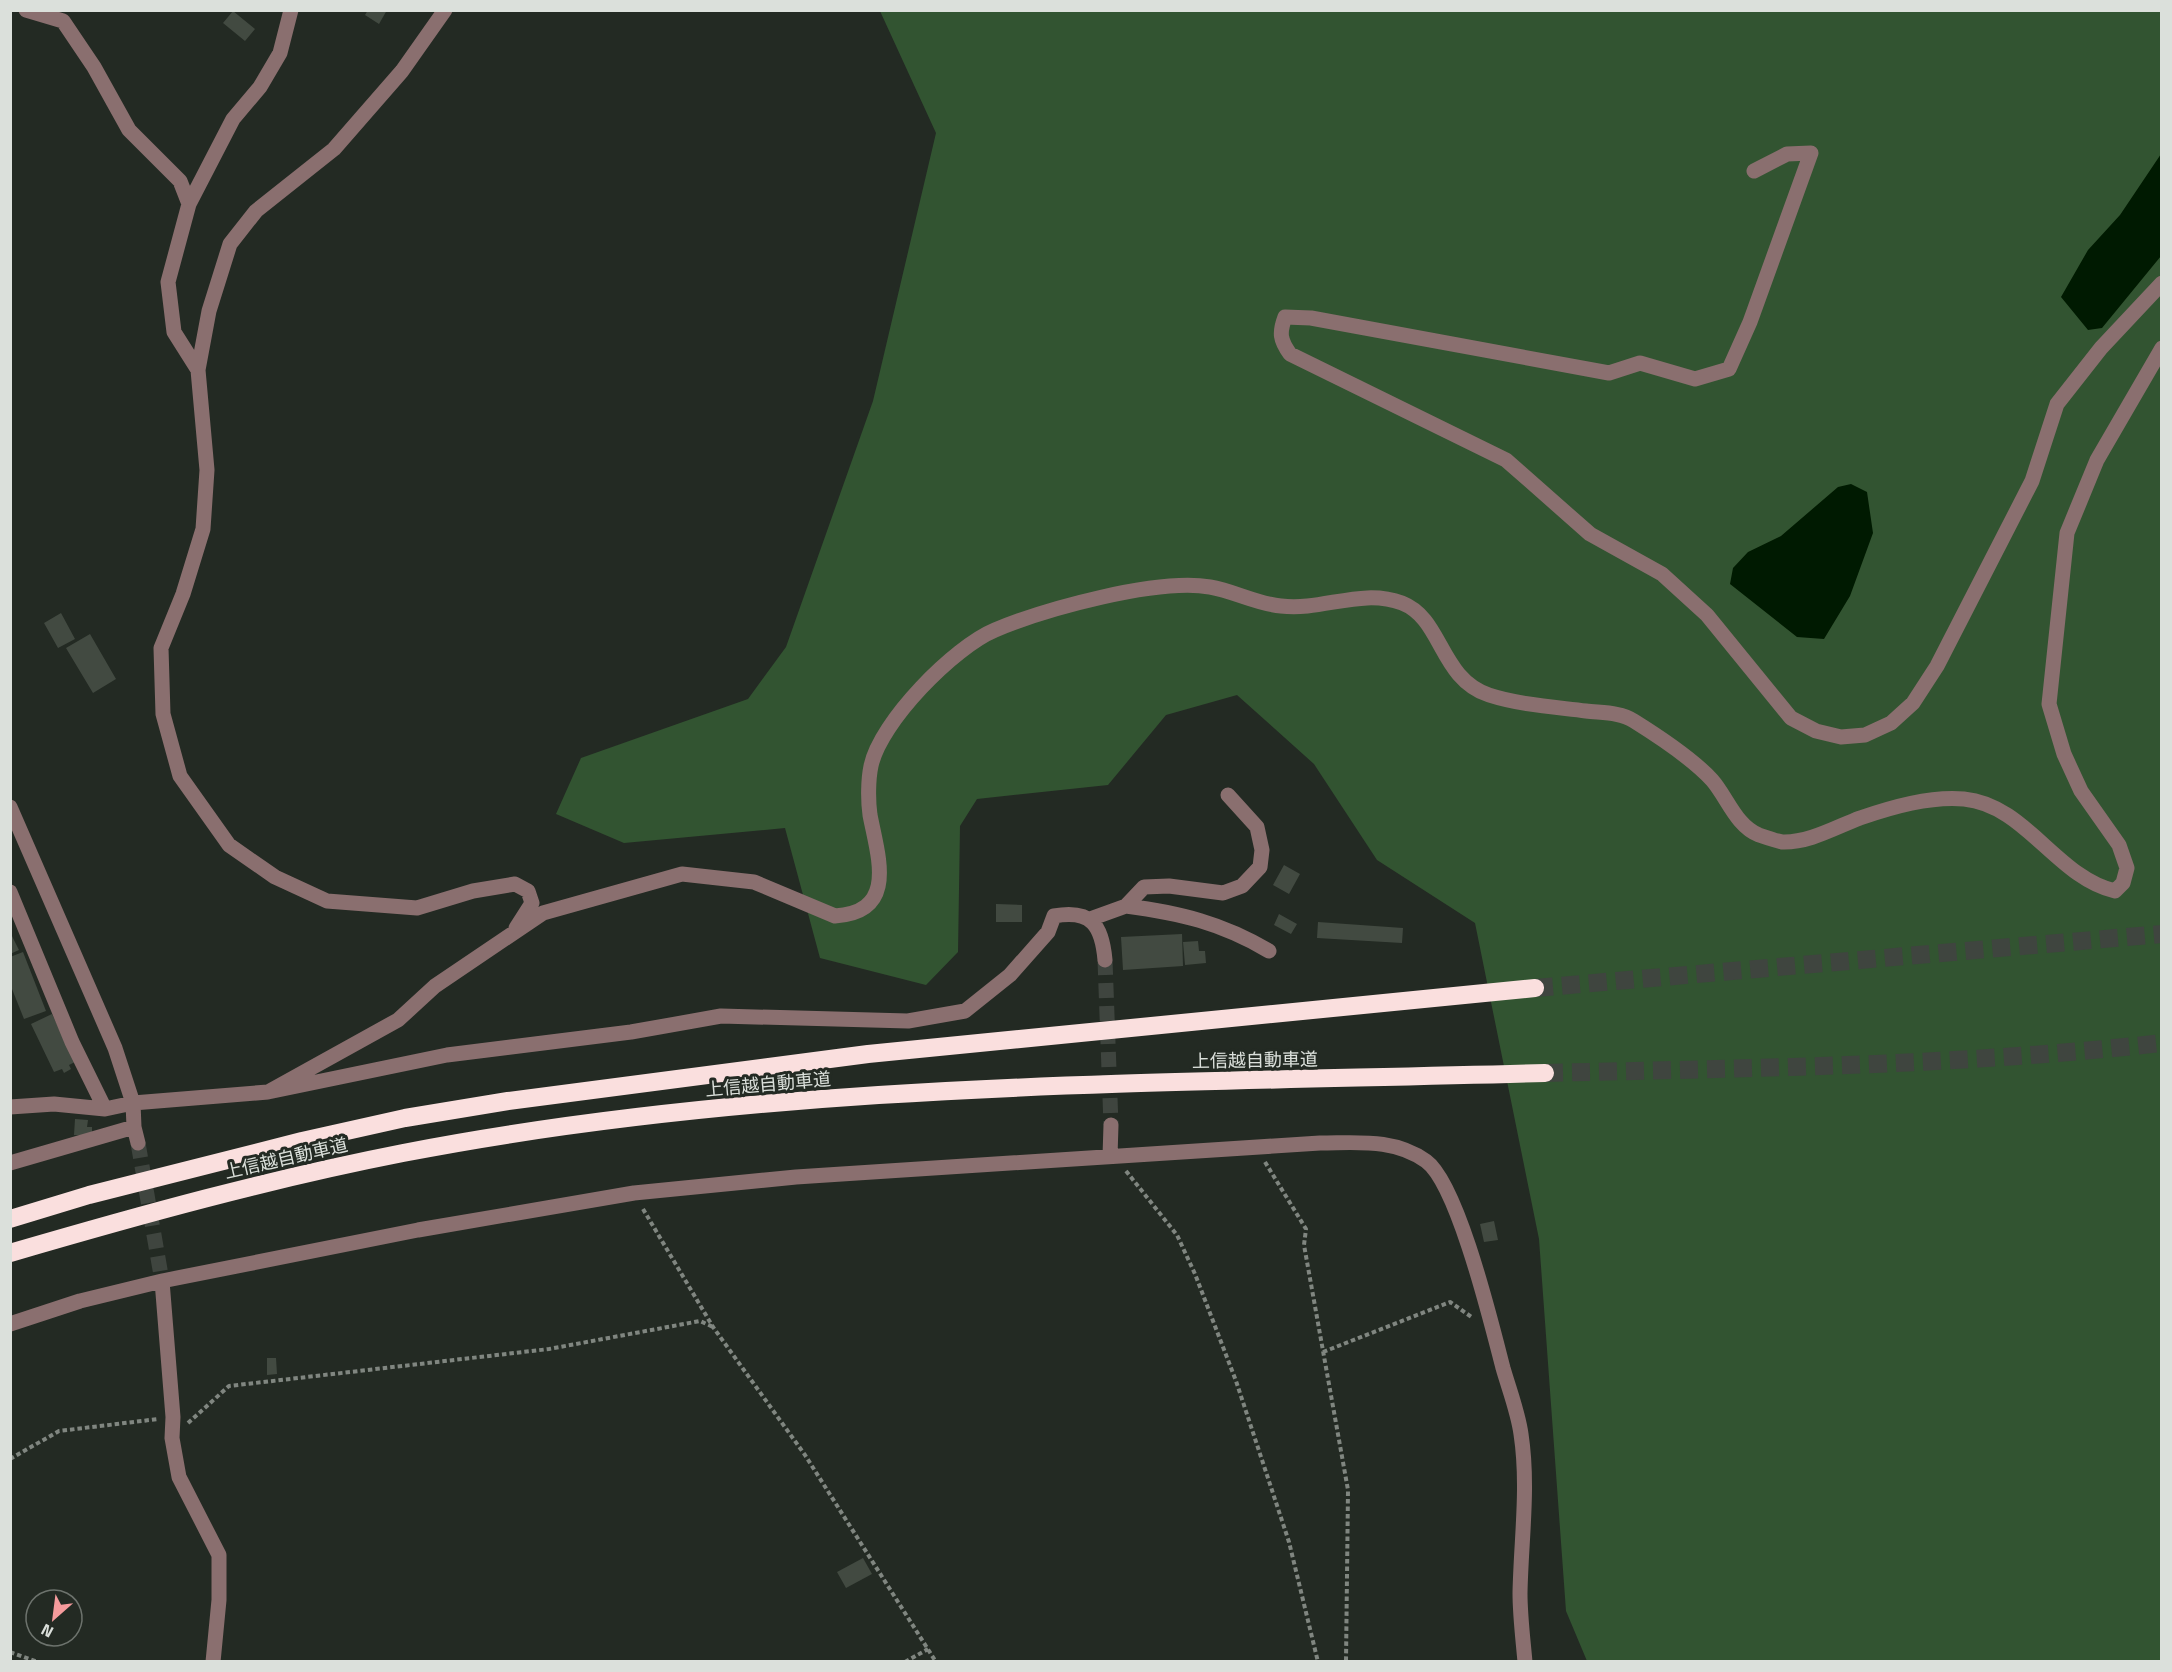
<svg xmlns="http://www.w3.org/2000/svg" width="2172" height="1672" font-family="'Titillium Web','Noto Sans JP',sans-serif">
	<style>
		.green { fill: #325431 }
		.water { fill: #001a01 }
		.building { fill: #424a41 }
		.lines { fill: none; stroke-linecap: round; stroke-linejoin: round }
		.minor-tunnel { stroke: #3f453f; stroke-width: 15; stroke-dasharray: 15 8; stroke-linecap: butt }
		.highway-tunnel { stroke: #3f453f; stroke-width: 18; stroke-dasharray: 18 9; stroke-linecap: butt }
		.path { stroke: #808680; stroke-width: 4; stroke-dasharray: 4.5 3; stroke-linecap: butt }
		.minor { stroke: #8a6f6f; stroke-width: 15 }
		.highway { stroke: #fadfde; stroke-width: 18 }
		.labels { text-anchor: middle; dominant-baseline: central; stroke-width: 6; stroke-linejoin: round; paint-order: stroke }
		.street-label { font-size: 18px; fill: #dbe0db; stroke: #232a23 }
	</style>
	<rect width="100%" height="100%" fill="#232a23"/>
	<!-- green -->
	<path class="green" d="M880 11H2161V1661H1587L1566 1611 1539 1239 1475 923 1377 860 1314 764 1237 695 1166 715 1108 785 977 799 960 826 958 952 926 985 820 958 785 828 624 843 556 814 581 758 748 699 786 647 873 401 936 133Z"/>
	<!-- water -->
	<path class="water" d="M2161 154V256L2102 328 2088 330 2061 297 2088 250 2120 215Z
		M1851 484 1867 492 1873 533 1850 596 1824 639 1797 637 1730 584 1733 568 1748 552 1781 536 1838 487Z"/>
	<!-- building -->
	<path class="building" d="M368 10H387L379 24 365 15Z
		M233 11 255 29 245 41 223 23Z
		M61 613 75 639 58 648 44 623Z
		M90 634 116 679 93 693 66 648Z
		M1284 865 1300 874 1289 894 1273 885Z
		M996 904 1022 905V922H996Z
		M1279 914 1297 924 1291 934 1274 925Z
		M1318 922 1403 928 1402 943 1317 938Z
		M1182 934 1183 966 1123 970 1121 937Z
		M12 936 19 950 10 954V937Z
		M1198 941 1199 951H1205L1206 963 1185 965 1183 942Z
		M23 952 46 1011 24 1019 10 984V957Z
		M52 1014 75 1062 69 1065 71 1069 64 1073 62 1069 54 1072 31 1024Z
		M75 1119 88 1120 87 1127H92V1136L74 1135Z
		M1494 1221 1498 1240 1484 1242 1480 1224Z
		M267 1358H276L277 1374 267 1375Z
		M863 1558 872 1574 846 1588 837 1572Z"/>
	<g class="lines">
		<!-- minor-tunnel -->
		<path class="minor-tunnel" d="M1105 960 1111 1125
			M138 1143 162 1281"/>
		<!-- highway-tunnel -->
		<path class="highway-tunnel" d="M1535 988 2162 934
			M1545 1073C1751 1068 1957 1066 2162 1043"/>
		<!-- path -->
		<path class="path" d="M1265 1162 1306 1229 1304 1245 1348 1490 1346 1662
			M1126 1171 1177 1235 1195 1274 1236 1381 1289 1542 1318 1662
			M643 1209 713 1327 805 1455 936 1662
			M1323 1352 1450 1302 1473 1318
			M188 1423 229 1386 549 1349 700 1321 713 1327
			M10 1459 59 1431 158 1419
			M10 1652 38 1662
			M905 1662 928 1649"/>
		<!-- minor -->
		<path class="minor" d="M26 10 63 21 94 67 129 130 180 181 189 204
			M445 10 402 71 334 149 256 211 230 244 209 311 198 370 207 470 203 529 183 594 161 648 163 714 180 776 229 845 275 877 327 901 417 908 473 891 515 884 528 891 532 903 516 928
			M1754 171 1787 154 1811 153 1750 322 1729 369 1695 379 1640 363 1609 373 1311 318 1285 317C1279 333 1280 340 1290 354L1506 460 1590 534 1662 574 1707 615 1791 718 1816 731 1841 737 1865 735 1891 723 1913 703 1937 666 2032 481 2057 404 2101 348 2162 283
			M198 370 174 332 168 282 189 204 233 119 260 87 280 53 291 10
			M10 807 115 1048 133 1103 134 1127 138 1143
			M10 892 72 1042 105 1109
			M1126 906C1180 913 1222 923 1269 951
			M1090 919 1126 906 1144 887 1169 886 1223 893 1242 886 1260 867 1262 850 1257 827 1228 795
			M268 1092 398 1020 435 986 543 913 682 874 754 882 835 916C898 912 878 857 870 815 868 801 868 780 871 766 880 722 954 647 995 630 1045 609 1157 578 1210 587 1234 591 1257 604 1281 606 1323 611 1361 588 1402 603 1443 619 1439 678 1489 695 1520 705 1554 707 1586 711 1602 713 1620 712 1634 721 1658 736 1692 758 1712 780 1727 797 1736 826 1759 835 1765 837 1776 841 1782 842 1809 843 1836 827 1860 818 1892 807 1930 796 1964 799 2026 805 2056 877 2115 891L2123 883 2127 868 2119 845 2081 791 2064 754 2049 704 2067 533 2097 460 2162 348
			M10 1107 54 1104 105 1109 133 1103 268 1092 447 1055 631 1032 721 1016 908 1021 965 1011 1010 975 1048 932 1054 916C1092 909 1102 926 1105 960
			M1110 1156 1111 1125
			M10 1163 134 1127
			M162 1281 173 1417 172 1438 179 1477 219 1555V1600L213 1662
			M10 1324 80 1301 162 1281 418 1230 634 1193 796 1177 1320 1143C1357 1143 1394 1138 1426 1161 1458 1184 1492 1326 1503 1368 1509 1389 1518 1412 1521 1434 1529 1487 1521 1540 1520 1593 1520 1616 1523 1639 1525 1662"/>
		<!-- highway -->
		<path class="highway" d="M10 1219 89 1195 302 1141 405 1118 508 1101 868 1054 1535 988
			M10 1253C140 1215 270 1179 403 1153 779 1080 1164 1084 1545 1073"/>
	</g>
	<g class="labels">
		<!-- street labels -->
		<g class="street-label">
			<text transform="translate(1255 1060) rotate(-1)">上信越自動車道</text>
			<text transform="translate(768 1084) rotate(-5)">上信越自動車道</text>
			<text transform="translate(286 1158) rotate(-13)">上信越自動車道</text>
		</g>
	</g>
	<!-- border -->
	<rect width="2172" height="1672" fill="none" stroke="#dbe0db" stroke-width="24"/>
	<!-- north arrow -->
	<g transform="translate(54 1618) rotate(208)"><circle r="28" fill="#232a23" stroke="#6d736d" stroke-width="1.5"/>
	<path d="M0-4.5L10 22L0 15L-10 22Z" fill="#f59b9c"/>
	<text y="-9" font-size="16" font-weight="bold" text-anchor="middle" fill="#dbe0db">N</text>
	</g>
</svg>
